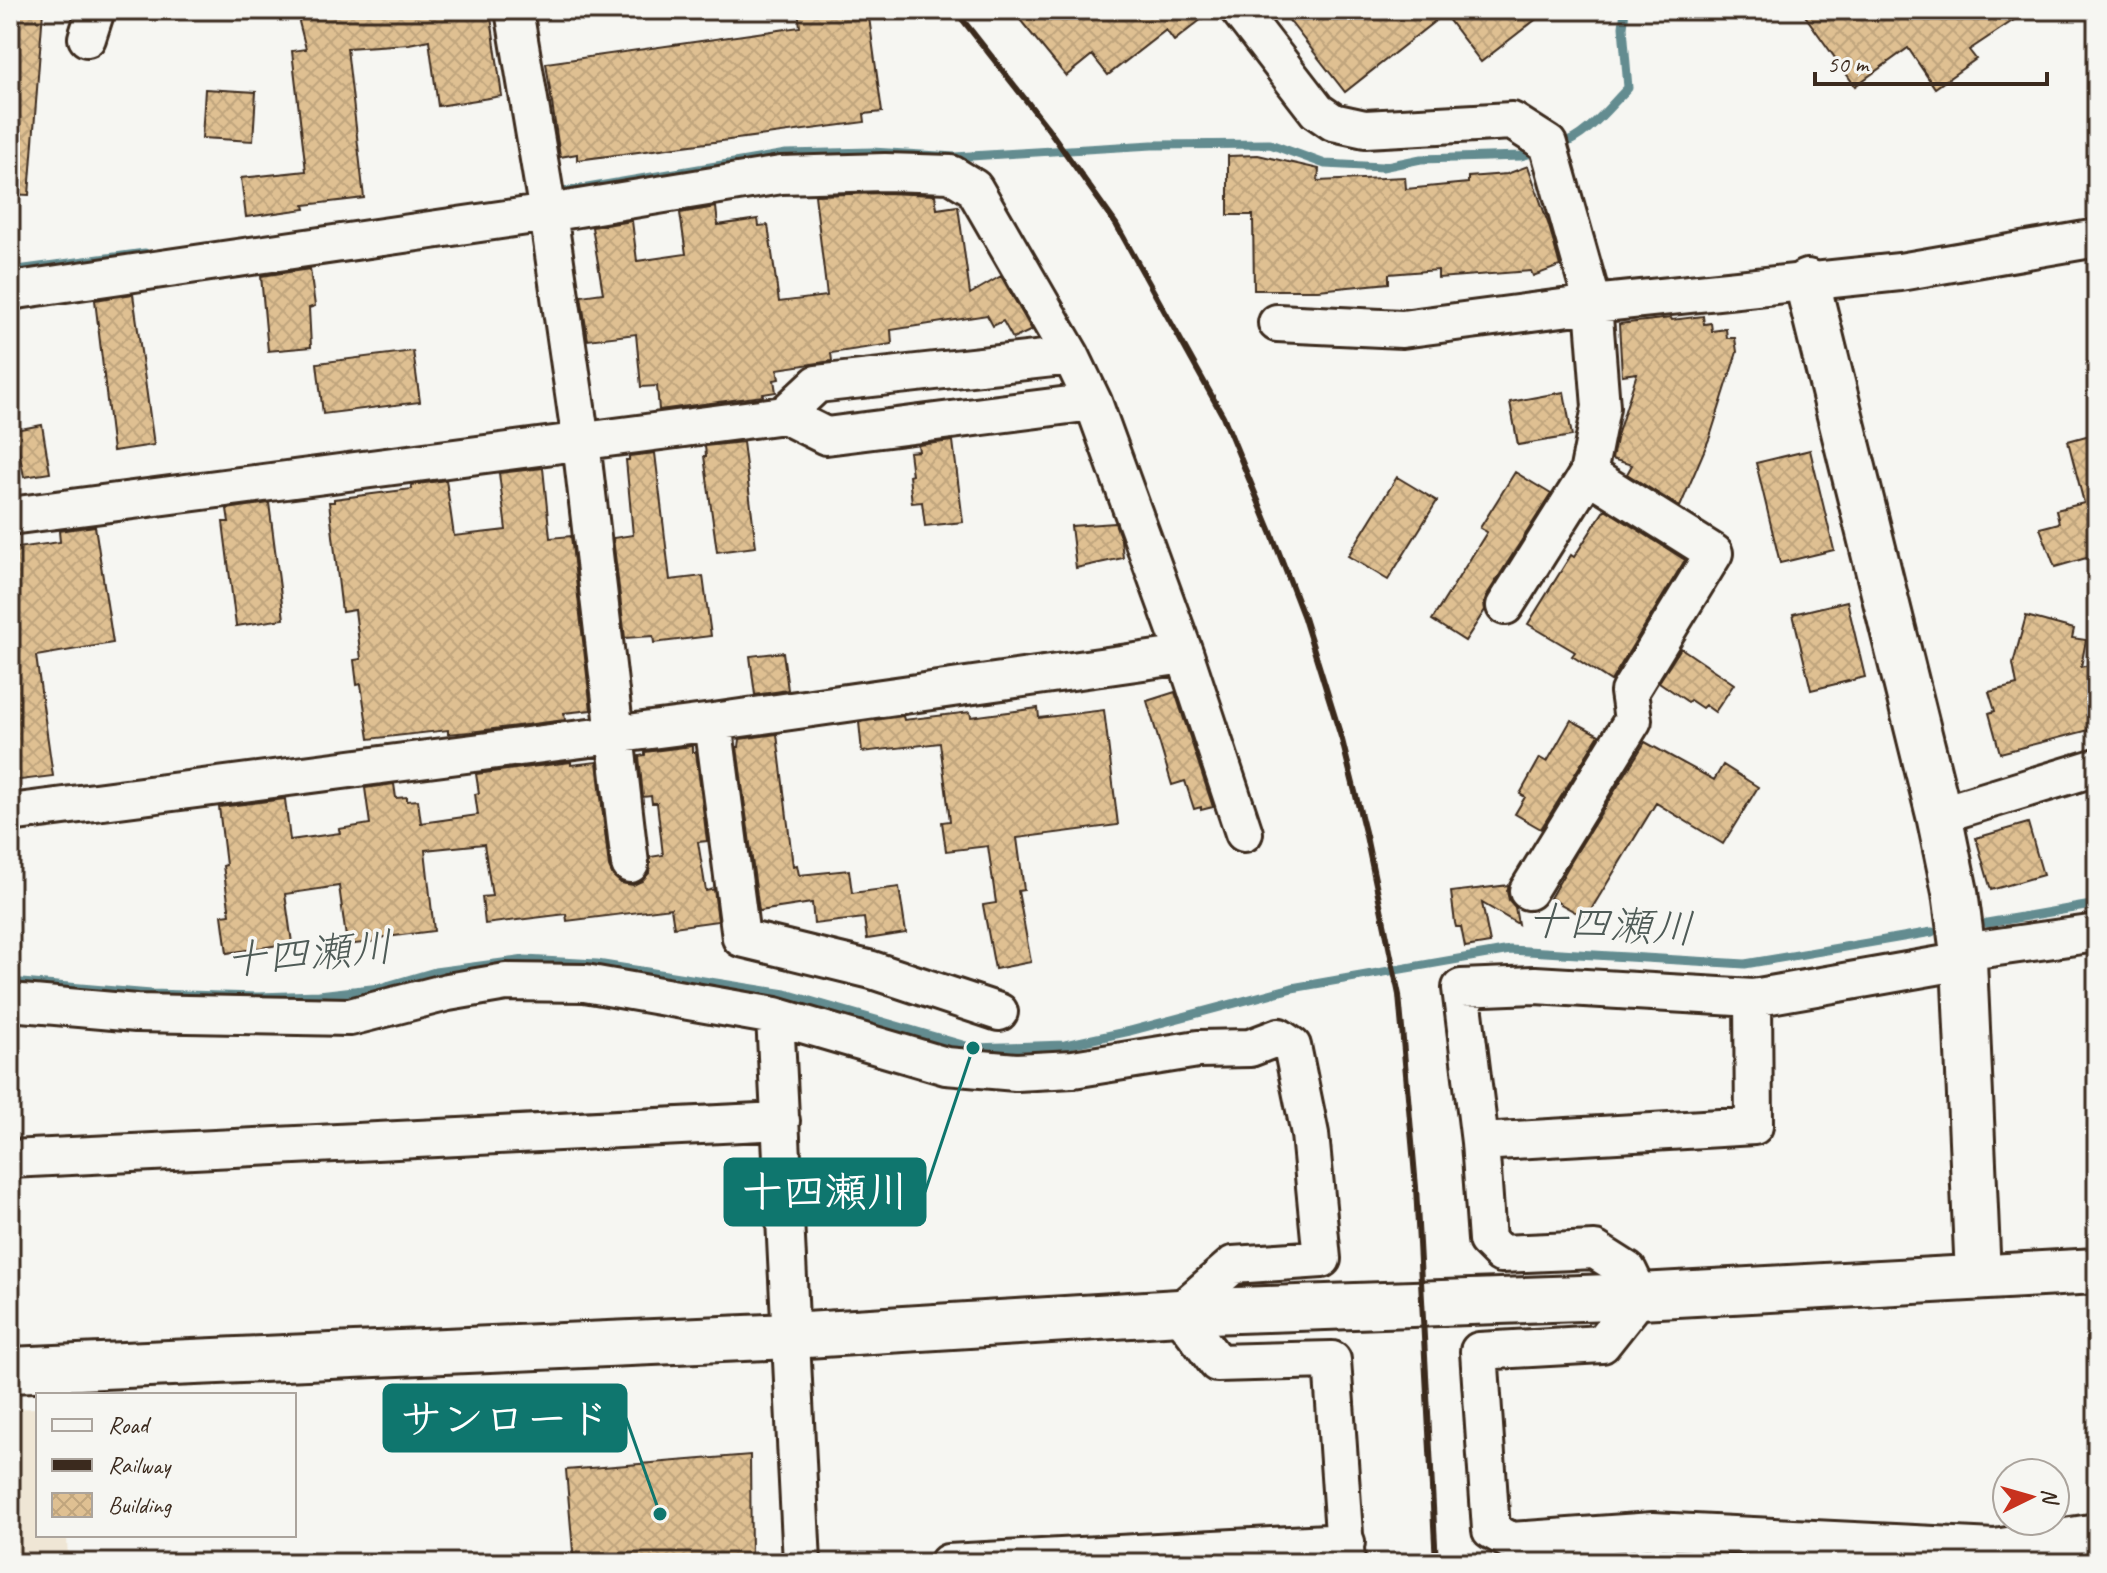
<svg xmlns="http://www.w3.org/2000/svg" width="2107" height="1573" font-family="Caveat,'Klee One',sans-serif">
	<style>
		.built { fill: #efe6d5 }
		.lines { fill: none; stroke-linecap: round; stroke-linejoin: round }
		.stream { stroke: #648c90; stroke-width: 9 }
		.building { fill: url(#building-cross-hatch); stroke: #3b2a1e; stroke-width: 2 }
		.minor-casing { stroke: #3b2a1e; stroke-width: 42 }
		.tertiary-casing { stroke: #3b2a1e; stroke-width: 50 }
		.minor { stroke: #f6f6f2; stroke-width: 36 }
		.tertiary { stroke: #f6f6f2; stroke-width: 44 }
		.rail { stroke: #3b2a1e; stroke-width: 6 }
		.labels { text-anchor: middle; dominant-baseline: central; stroke-width: 7; stroke-linejoin: round; paint-order: stroke }
		.water-label { font-size: 42px; font-style: italic; fill: #4f5b57; stroke: #f6f6f2 }
		.leader { fill: none; stroke: #0f766e; stroke-width: 3 }
		.callout-dot { fill: #0f766e; stroke: #f6f6f2; stroke-width: 3 }
		.callout { fill: #0f766e; stroke: #0f766e; stroke-width: 3 }
		.callout-label { font-size: 42px; text-anchor: middle; font-weight: bold; fill: #fff }
	</style>
	<defs>
		<pattern id="building-cross-hatch" width="8" height="8" patternUnits="userSpaceOnUse" patternTransform="scale(2)"><rect width="8" height="8" fill="#dfc092"/><path d="M0 0l8 8M0 8l8-8" fill="none" stroke="#c0a57d"/></pattern>
	</defs>
	<rect width="100%" height="100%" fill="#f6f6f2"/>
	<filter id="ink" filterUnits="userSpaceOnUse"><feTurbulence type="fractalNoise" baseFrequency=".0125" numOctaves="2"/><feDisplacementMap in="SourceGraphic" scale="16" xChannelSelector="R" yChannelSelector="G"/><feConvolveMatrix kernelMatrix="1 2 1 2 8 2 1 2 1" color-interpolation-filters="sRGB"/></filter>
	<g filter="url(#ink)">
		<!-- built -->
		<path class="built" d="M38 1408V1535H67L68 1563H10V1409Z"/>
		<g class="lines">
			<!-- stream -->
			<path class="stream" d="M1558 146C1587 137 1607 109 1628 88L1623 27 1625 10
				M552 194 786 154 872 152 955 157 1152 145 1270 144 1325 164 1382 167 1421 159 1521 156 1540 151
				M10 271 145 253
				M1987 923 2097 904
				M10 982 151 994 258 997 319 995 380 988 435 972 525 960 597 964 786 994 973 1048 1065 1045 1130 1031 1292 988 1510 950 1745 964 1932 932"/>
		</g>
		<!-- building -->
		<path class="building" d="M17 10H43L29 195 10 194V42L13 43Z
			M296 10H452V14L490 10 502 96 438 106 429 40 409 44 347 48 364 198 304 205 305 209 246 217 241 178 306 171 292 51 306 49Z
			M798 10H868L882 112 864 114 865 122 577 160V154L560 157 546 63 800 27Z
			M1012 10H1213L1174 41 1166 30 1108 75 1092 55 1066 76Z
			M1281 10H1548L1481 62 1444 14 1345 92Z
			M1801 10H2029L1969 50 1976 59 1935 88 1908 48 1855 86Z
			M205 89 256 92 253 141 202 138Z
			M1258 155 1319 169 1318 181 1405 177 1406 189 1468 183V177L1507 174 1528 166 1549 226 1560 266 1533 276 1531 271 1438 278V270L1389 274V283L1318 290H1254L1253 215H1228V156Z
			M885 193 935 195 937 209 958 206 970 294 1001 276 1032 330 1013 339 1003 321 993 326 987 315 891 330 892 344 831 353 832 361 777 369 779 379 774 380 776 392 763 394V396L659 410 657 386 641 387 636 334 588 340 581 296 603 293 592 227 632 221 637 261 686 254 680 213 716 207 718 225 758 219 759 226 768 225 779 302 827 296 815 195Z
			M310 269 315 306 309 308 311 347 268 351 261 276Z
			M133 294 154 445 113 451 95 300Z
			M1703 316 1704 324 1711 323 1712 331 1726 329 1727 338H1735L1737 352 1710 437 1680 507 1627 474 1632 465 1612 459 1616 439 1637 373 1622 375 1619 324 1671 318 1672 320Z
			M413 351 420 402 323 414 317 363Z
			M1564 392 1572 436 1518 445 1510 402Z
			M42 425 50 473 24 477 15 430Z
			M2097 433V555L2055 567 2040 528 2059 523 2056 510 2084 503 2068 441Z
			M953 441 963 522 925 526 922 502 912 503 909 476 912 475 909 452 919 451 918 445Z
			M743 442 756 547 717 552 704 456H706L705 446Z
			M1810 450 1834 550 1780 563 1756 463Z
			M655 453 670 580 703 576 711 636 654 643 653 636 625 638 613 538 633 535 626 460H629V456Z
			M543 468 550 538 571 536 591 710 564 713 565 720 470 732 448 734V730L369 739 361 684 357 685 354 660 361 659 355 610 342 612 329 502H334V499L412 489 411 485 446 480 454 536 506 530 499 473Z
			M1515 472 1551 494 1487 595 1484 604 1485 610 1465 641 1432 620 1487 532 1480 528Z
			M1397 477 1437 501 1388 580 1348 556Z
			M269 503 284 619 236 626 223 522H229L227 509Z
			M1605 509 1685 560 1611 681 1572 656 1575 652 1528 624 1571 555 1574 557Z
			M1115 523 1121 540 1123 558 1076 568 1071 526Z
			M95 526 113 643 36 656 53 776 13 781 10 752V549L60 542 59 531Z
			M1847 601 1865 677 1811 690 1793 614Z
			M2026 616 2074 629 2072 638 2086 640 2081 667 2097 663V728L2000 753 1989 713 1995 711 1989 692 2017 685 2013 664Z
			M1681 648 1734 684 1715 712 1705 705 1702 708 1690 700 1688 702 1659 682Z
			M783 652 788 690 755 695 750 656Z
			M1175 692 1213 807 1201 810V807L1194 809 1185 781 1172 785 1147 701Z
			M1038 708 1039 718 1104 710 1118 825 1017 838 1024 890 1018 891 1031 962 995 969 983 905 996 903 988 846 946 851 942 822 950 821 940 743 862 752 859 722 903 716 904 720 970 712 971 717Z
			M1571 720 1599 735 1541 829 1515 814 1525 797 1520 794 1540 758 1547 762Z
			M777 734 793 866 797 865 799 875 849 870 852 893 899 887 906 933 867 939 864 918 814 924 812 903 759 911 737 747H739L740 739Z
			M1645 742 1714 780 1723 765 1758 787 1723 844 1656 803 1586 918 1550 898 1578 850Z
			M692 746V752H696L707 841 698 842 706 891 714 889 718 921 674 927 671 908 567 921 566 914 485 924 482 897 492 896 484 844 425 850 434 931 379 938V941L347 945 339 886 285 894 292 943 227 953 222 915 230 914 223 866 226 865 219 807 285 799 290 840 340 833 339 829 370 824 365 788 394 784 396 798 407 797V801L418 800 421 823 478 815 475 794 479 793 476 774 571 762V765L597 762 609 867 613 876 621 883 633 885 642 881 649 873 650 857 663 855 657 803H652L651 796 643 797 639 756 645 755V752Z
			M2028 823 2043 875 1991 890 1976 838Z
			M1509 885 1507 891 1509 900 1515 907 1518 924 1482 903 1490 943 1465 947 1461 927H1456L1455 923 1451 892Z
			M750 1455 751 1558 692 1563H574L566 1470Z"/>
		<g class="lines">
			<defs>
				<path id="minor" d="M514 10 548 213 581 442 630 864
					M1239 10 1317 111 1333 122 1365 129 1512 121 1548 144 1593 304 1900 272 2097 238
					M87 38 96 10
					M10 291 548 213 781 175 885 172 951 174 974 188 1071 356 1093 402 1185 655 1244 833
					M1277 323 1402 329 1593 304 1601 407 1588 474 1505 606
					M784 415 826 436 1093 402
					M10 516 784 415 817 384 1071 356
					M713 722 741 938 872 970 999 1012
					M10 813 713 722 1185 655
					M1939 815 2097 767
					M1528 891 1633 720 1629 692 1714 553 1588 474
					M1962 952 2097 933
					M1964 961 1753 998 1535 985 1461 988 1480 1142 1487 1240 1501 1254 1595 1250 1628 1271 1640 1296 1602 1344 1479 1351 1491 1530 1511 1541 1653 1531 1995 1548 2097 1532
					M10 1002 136 1013 350 1017 448 992 506 982 585 983 775 1016 946 1066 1016 1072 1073 1069 1198 1049 1250 1048 1279 1037 1292 1046 1310 1134 1322 1259 1233 1265 1179 1312 1217 1363 1332 1360 1346 1563
					M775 1016 802 1563
					M1480 1142 1754 1126 1753 998
					M10 1159 781 1121
					M948 1563 1346 1542"/>
				<path id="tertiary" d="M1807 282 1939 815 1955 892 1964 961 1978 1276
					M10 1370 790 1336 1179 1312 1640 1296 2097 1271"/>
			</defs>
			<!-- minor casing -->
			<use href="#minor" class="minor-casing"/>
			<!-- tertiary casing -->
			<use href="#tertiary" class="tertiary-casing"/>
			<!-- minor -->
			<use href="#minor" class="minor"/>
			<!-- tertiary -->
			<use href="#tertiary" class="tertiary"/>
			<!-- rail -->
			<path class="rail" d="M955 10 1047 127 1116 224 1223 416 1271 532 1304 618 1342 740 1366 836 1399 995 1416 1187 1436 1563"/>
		</g>
	</g>
	<g class="labels">
		<!-- water labels -->
		<g class="water-label">
			<text transform="translate(1610 925) rotate(3)">十四瀬川</text>
			<text transform="translate(309 954) rotate(-5)">十四瀬川</text>
		</g>
	</g>
	<!-- callouts -->
	<path class="leader" d="M973 1048L925 1192M660 1514L626 1418"/>
	<g class="callout-dot">
		<circle cx="973" cy="1048" r="8"/>
		<circle cx="660" cy="1514" r="8"/>
	</g>
	<g class="callout">
		<rect x="725" y="1159" width="200" height="66" rx="8"/>
		<rect x="384" y="1385" width="242" height="66" rx="8"/>
	</g>
	<g class="callout-label">
		<text x="825" y="1206">十四瀬川</text>
		<text x="505" y="1433">サンロード</text>
	</g>
	<!-- margin -->
	<rect width="2107" height="1573" fill="none" stroke="#f6f6f2" stroke-width="40"/>
	<rect x="20" y="20" width="2067" height="1533" fill="none" stroke="#3b2a1e" stroke-width="3" filter="url(#ink)"/>
	<!-- legend -->
	<rect x="36" y="1393" width="260" height="144" fill="#f6f6f2" stroke="#aba49d" stroke-width="2"/>
	<rect x="52" y="1419" width="40" height="12" fill="#f6f6f2" stroke="#aba49d" stroke-width="2"/>
	<text x="108" y="1433" font-size="24" fill="#3b2a1e">Road</text>
	<rect x="52" y="1459" width="40" height="12" fill="#3b2a1e" stroke="#aba49d" stroke-width="2"/>
	<text x="108" y="1473" font-size="24" fill="#3b2a1e">Railway</text>
	<rect x="52" y="1493" width="40" height="24" fill="url(#building-cross-hatch)" stroke="#aba49d" stroke-width="2"/>
	<text x="108" y="1513" font-size="24" fill="#3b2a1e">Building</text>
	<!-- north arrow -->
	<g transform="translate(2031 1497) rotate(85)"><circle r="38" fill="#f6f6f2" stroke="#aba49d" stroke-width="2"/>
	<path d="M0-6L14 30L0 20L-14 30Z" fill="#c8321e"/>
	<text y="-12" font-size="22" font-weight="bold" text-anchor="middle" fill="#3b2a1e">N</text>
	</g>
	<!-- scale -->
	<path d="M1815 72v12h232v-12" fill="none" stroke="#3b2a1e" stroke-width="4"/>
	<text x="1827" y="72" font-size="24" fill="#3b2a1e" stroke="#f6f6f2" stroke-width="6" paint-order="stroke">50 m</text>
</svg>
